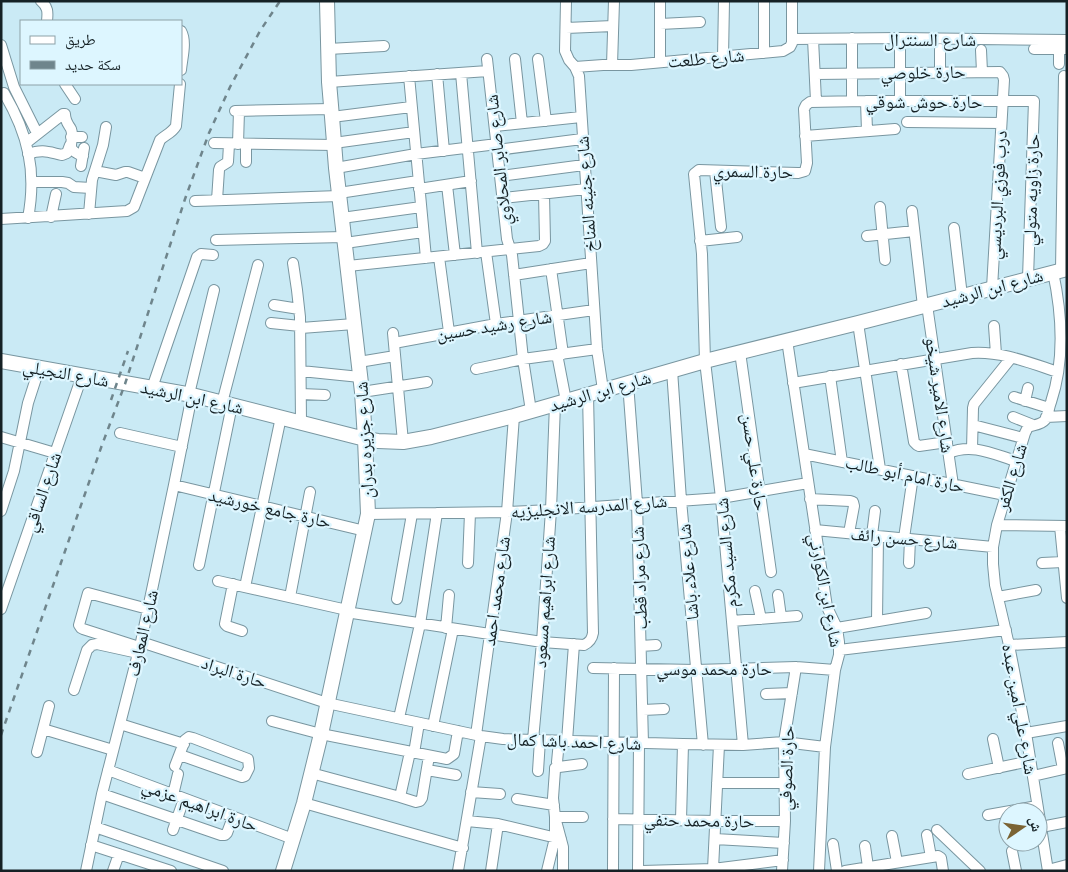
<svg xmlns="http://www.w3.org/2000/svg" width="1068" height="872" font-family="'Source Serif 4','Noto Naskh Arabic',serif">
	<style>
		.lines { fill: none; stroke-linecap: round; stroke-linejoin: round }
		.street-casing { stroke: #7996a0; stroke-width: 12 }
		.secondary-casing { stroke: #7996a0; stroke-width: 16 }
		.street { stroke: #fff; stroke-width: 10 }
		.secondary { stroke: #fff; stroke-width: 14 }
		.rail { stroke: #6f858c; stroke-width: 2.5; stroke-dasharray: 6 6; stroke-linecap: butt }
		.labels { text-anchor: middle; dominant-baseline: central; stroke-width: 4.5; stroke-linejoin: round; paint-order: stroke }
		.street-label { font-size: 18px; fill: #152125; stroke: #ddf6ff }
	</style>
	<rect width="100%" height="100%" fill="#caeaf5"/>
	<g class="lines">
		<defs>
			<path id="street" d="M41 1C48 7 48 12 47 21
				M566 1 565 51 569 60 575 67 579 76 597 349 603 390
				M660 1V62
				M764 1V53
				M660 24 700 22
				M566 28 613 26
				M181 31C187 42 182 58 181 70
				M852 38V101
				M900 38V101
				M793 39 900 38 1067 40
				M813 39 816 101
				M1 45 14 87 37 133
				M328 49 384 46
				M940 49V72
				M1034 49H1067
				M1059 49V64
				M981 50 982 72
				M723 57 724 1
				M487 59 507 239 512 255 523 359 531 411
				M515 59 522 123
				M538 59 546 121
				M612 65 614 1
				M575 67 603 65H631L783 51 790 47 792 43V1
				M461 73 477 253
				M437 74 444 151
				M815 74 1000 72 1003 76 1004 80 992 288
				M409 76 426 258
				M329 82 488 71
				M65 84 75 99
				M4 93C28 134 37 171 28 218
				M866 101 867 131
				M235 111 331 109
				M332 117 411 107
				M907 122 1001 123
				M495 126 581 117
				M805 136 895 129
				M71 137H82
				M26 143 63 114H65C65 121 68 124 71 129 76 143 62 148 83 156
				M214 143 334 145
				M334 143 414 132
				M238 144 239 111
				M246 144V162
				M497 150 582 139
				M28 154C43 149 48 152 62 155L67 153 70 145
				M81 166 84 148
				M336 168 416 154 497 144
				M95 171 116 175 125 172H128L145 178
				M715 171 721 227
				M500 176 584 165
				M32 182H62L68 183 74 187 91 188
				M447 185 455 255
				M419 189 471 181
				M339 193 418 181
				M503 198 586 189
				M217 200 219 170 220 167 228 162 229 144
				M195 201 339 196
				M880 207 885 260
				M912 211 923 306
				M89 214 92 180 103 145 106 127
				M51 217 56 194
				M342 218 421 207
				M1 219 127 211 134 207 160 140C165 135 172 133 176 126L180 84
				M954 228 962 296
				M867 236 914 231
				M216 240 344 237
				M700 241 737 237
				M345 243 423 232
				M486 252 496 324
				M439 257 449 332
				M293 263 297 290 300 317 301 422
				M348 266 539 246 543 244 545 241 544 194
				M551 269 563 354
				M1061 270 1064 76
				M514 275 591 263
				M274 305 299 309
				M927 305 953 485
				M271 323 300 326
				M858 323 880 469
				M994 326 996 354
				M301 328 354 324
				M393 333 403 442
				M787 340 827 607 837 628 839 642V655L835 670 825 747 819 871
				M394 343 496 324 594 310
				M740 352 771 572
				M557 354 566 401
				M359 362 395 356
				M901 364 914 442 917 445 919 446 947 442
				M476 369 523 359 597 349
				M672 370 681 500 703 745
				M301 371 360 377
				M830 376 842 462
				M628 383 637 503 643 743
				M793 383 972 353C1001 351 1030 363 1058 372
				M152 388 197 257 201 254 213 255
				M362 392 427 382
				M189 394 214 290
				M301 394 325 395
				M1014 397 1049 408
				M1025 401 1028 388
				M222 403 258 265
				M1013 417 1033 425
				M1046 417 1067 416
				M973 425 1023 438
				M120 433 182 447
				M1 437 55 453
				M972 449 973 408 974 404 1011 358
				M949 453C972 443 993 454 1016 461
				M804 454 1005 495
				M174 485 365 531
				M810 499 850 501 853 502 854 506 849 533
				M1 511 14 471 28 403 39 369
				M368 514 507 512 551 510 721 498 808 483
				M997 525 1066 526
				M1060 526 1067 598
				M815 530 993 547
				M872 535 875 511
				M904 538 913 476
				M468 563 470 513
				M909 563 910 539
				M1042 563 1063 562
				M199 565 232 405
				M218 581 347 610
				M233 584 225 624 227 626 242 631
				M245 587 281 417
				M755 591 761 619
				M778 595 781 617
				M290 597 310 492
				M998 597 1036 590
				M397 599 412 514
				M1 609 82 376
				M346 612 542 642 584 645C590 642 592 639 593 633L588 394
				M732 621 797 616
				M877 621 878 536
				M446 628 449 595
				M837 628 926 613
				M141 642 327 703 481 736 503 739 683 744 743 745 784 742 825 747
				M1009 645 1067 642
				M641 646 656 645
				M139 647 83 629 81 628 79 625 88 593 148 609
				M839 650 1006 630
				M593 668 696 670 796 667 835 670
				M74 690 87 650 92 645 97 644 138 653
				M766 694 792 693
				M643 710 664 709
				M399 718 420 624 437 513
				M272 721 321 734 447 759 454 754 458 731
				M120 724 184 744
				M433 726 453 629
				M43 729 113 750
				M1026 733 1067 726
				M476 735 507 512 514 416
				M993 739 999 768
				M533 740 542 642 551 510 555 404
				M567 741 574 644
				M1058 743 1063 769
				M743 745 721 498 705 361 702 254 694 174 699 170 798 173 805 171 807 163 804 109 806 105 810 102 866 101H1034L1028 278
				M37 752 49 706
				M414 753 419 723
				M557 762 559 741
				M175 766 185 740 189 737 193 738 248 759 249 768 245 776 242 777 180 755
				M108 770 293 839
				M427 770 456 775
				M538 771 540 740
				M311 773 400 797 410 752
				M968 774 1030 761
				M1033 776 1067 768
				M717 783H784
				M471 792 500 794
				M102 794 221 835H225L227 833 233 817
				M173 795 178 774
				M400 797 416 802 420 801 422 798 429 756
				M517 799 554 805
				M304 803 463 848
				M988 815 1037 806
				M613 819 715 821H785
				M681 820 683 744
				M467 821 498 824 561 839
				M95 827 223 871
				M1041 827 1067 822
				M173 830 184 799
				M937 830 980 871
				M927 835 931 857
				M892 836 897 862
				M715 839 784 843
				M833 844 837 871
				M91 845 171 871
				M865 846 868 867
				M1012 851 1016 871
				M713 869 719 745
				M1048 870 1067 865
				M86 871 102 794 141 642 174 485 192 395
				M113 871 119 854
				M458 871 481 736
				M491 871 498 824
				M547 871 555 838V817L553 798 555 770V768L559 767 582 764
				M563 871V847L555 817H583
				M613 871 614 668
				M638 871 639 743
				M642 871 713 869 783 860
				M782 871 785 821 784 742 796 667
				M845 871 938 856 941 858 943 871
				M1048 871 1026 733 1009 645 995 585 993 564V547L997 525 1025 433 1028 427C1033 425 1041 425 1045 420 1048 415 1049 407 1051 402 1065 360 1062 314 1053 272"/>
			<path id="secondary" d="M1 361 192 395 365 439 378 441 403 442 431 437 514 416 705 361 858 323 1067 269
				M283 871 304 803 321 734 368 514 365 439 362 392 336 168 332 117 329 82 327 1"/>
		</defs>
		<!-- street casing -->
		<use href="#street" class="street-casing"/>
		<!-- secondary casing -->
		<use href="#secondary" class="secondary-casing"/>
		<!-- street -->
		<use href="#street" class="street"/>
		<!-- secondary -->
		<use href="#secondary" class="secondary"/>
		<!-- rail -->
		<path class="rail" d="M111 400 128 351
			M1 735 102 445 125 384 185 199 209 133 230 87 260 31 280 1"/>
	</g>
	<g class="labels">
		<!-- street labels -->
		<g class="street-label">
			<text x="930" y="39">شارع السنترال</text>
			<text transform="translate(706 58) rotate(-5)">شارع طلعت</text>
			<text transform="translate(923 72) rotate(-1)">حارة خلوصي</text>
			<text x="924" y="101">حارة حوش شوقي</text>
			<text transform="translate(498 160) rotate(-96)">شارع صابر المحلاوي</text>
			<text transform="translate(753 171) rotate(1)">حارة السمري</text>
			<text transform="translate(1031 190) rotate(-88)">حارة زاويه متولي</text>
			<text transform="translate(586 194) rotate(-94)">شارع جنينه المناخ</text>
			<text transform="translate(997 195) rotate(-87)">درب فوزي البرديسي</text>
			<text transform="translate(992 288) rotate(-15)">شارع ابن الرشيد</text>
			<text transform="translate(494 325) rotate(-9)">شارع رشيد حسين</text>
			<text transform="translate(66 373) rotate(10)">شارع النجيلي</text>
			<text transform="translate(600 391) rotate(-16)">شارع ابن الرشيد</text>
			<text transform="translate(940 395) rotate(82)">شارع الامير شيخو</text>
			<text transform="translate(192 397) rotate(12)">شارع ابن الرشيد</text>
			<text transform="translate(364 440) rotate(-93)">شارع جزيره بدران</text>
			<text transform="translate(755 462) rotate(82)">حارة علي حسن</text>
			<text transform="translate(905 474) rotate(12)">حارة امام أبو طالب</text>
			<text transform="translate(1011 477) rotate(-73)">شارع الكفر</text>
			<text transform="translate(42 492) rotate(-71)">شارع الساقي</text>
			<text transform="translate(589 506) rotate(-4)">شارع المدرسه الانجليزيه</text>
			<text transform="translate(270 508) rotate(13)">حارة جامع خورشيد</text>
			<text transform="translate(904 538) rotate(5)">شارع حسن رائف</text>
			<text transform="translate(726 553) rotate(-95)">شارع السيد مكرم</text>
			<text transform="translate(688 572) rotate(-95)">شارع علاء باشا</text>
			<text transform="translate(639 578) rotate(-92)">شارع مراد قطب</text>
			<text transform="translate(826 590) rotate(79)">شارع ابن الكوارني</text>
			<text transform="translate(496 591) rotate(-82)">شارع محمد احمد</text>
			<text transform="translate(544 602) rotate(-86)">شارع ابراهيم مسعود</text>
			<text transform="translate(142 633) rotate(-77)">شارع المعارف</text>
			<text x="714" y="668">حارة محمد موسي</text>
			<text transform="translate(234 672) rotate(18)">حارة البراد</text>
			<text transform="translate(1020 709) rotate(80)">شارع علي امين عبده</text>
			<text transform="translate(574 741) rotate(2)">شارع احمد باشا كمال</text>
			<text transform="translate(786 768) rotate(-88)">حارة الصوفي</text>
			<text transform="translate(200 805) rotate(20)">حارة ابراهيم عزمي</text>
			<text transform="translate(699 820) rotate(1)">حارة محمد حنفي</text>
		</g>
	</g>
	<!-- border -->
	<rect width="1068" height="872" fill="none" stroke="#152125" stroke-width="5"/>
	<!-- legend -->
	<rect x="20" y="20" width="162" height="65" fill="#ddf6ff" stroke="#8da1a8"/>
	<rect x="30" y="36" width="25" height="8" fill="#ffffff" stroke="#8da1a8"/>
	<text x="65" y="45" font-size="15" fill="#152125">طريق</text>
	<rect x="30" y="61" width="25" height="8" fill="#6f858c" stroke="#8da1a8"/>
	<text x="65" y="70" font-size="15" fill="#152125">سكة حديد</text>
	<!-- north arrow -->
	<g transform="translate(1023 827) rotate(77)"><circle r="24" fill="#ddf6ff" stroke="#8da1a8"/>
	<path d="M0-4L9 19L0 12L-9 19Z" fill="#7b6334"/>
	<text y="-8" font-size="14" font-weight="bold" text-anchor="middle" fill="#152125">ش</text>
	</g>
</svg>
